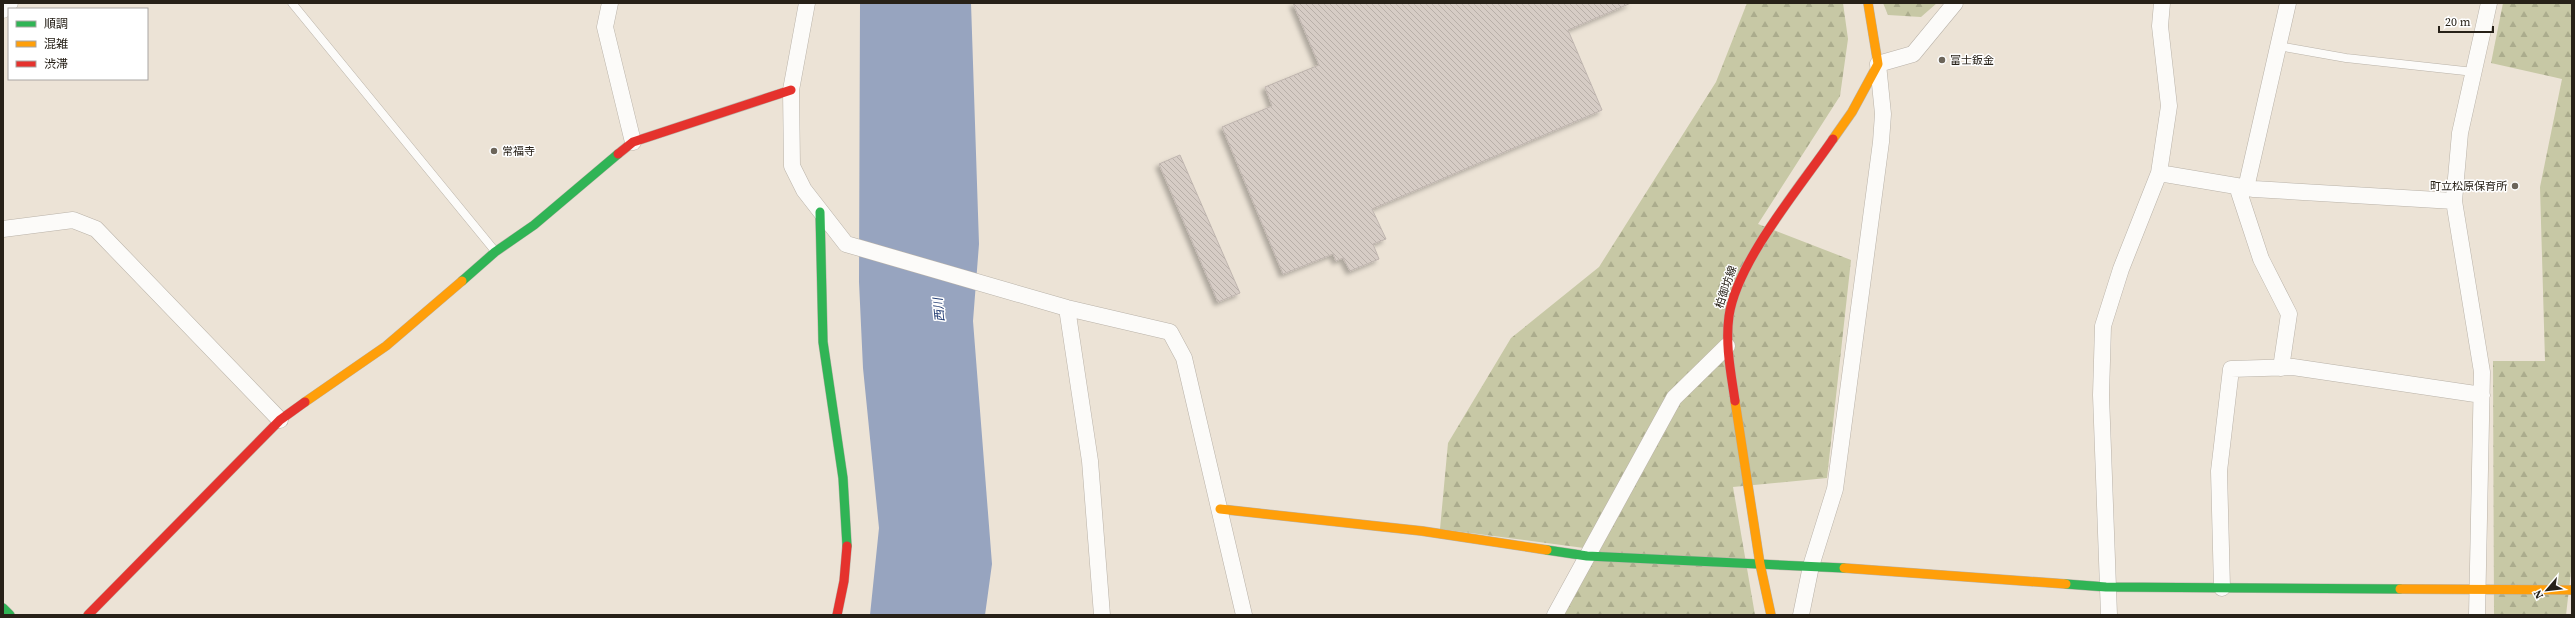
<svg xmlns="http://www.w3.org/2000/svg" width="2575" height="618" font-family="'Source Serif 4','Noto Sans JP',serif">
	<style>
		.forest { fill: url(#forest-firs) }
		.water { fill: #97a4bf }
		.building { fill: url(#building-back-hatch); stroke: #bfb5af; filter: url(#shadow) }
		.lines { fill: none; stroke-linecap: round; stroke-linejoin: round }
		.lane-casing { stroke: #b9b2a8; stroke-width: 9 }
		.street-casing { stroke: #b9b2a8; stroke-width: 17 }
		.fast-casing { stroke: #b9b2a8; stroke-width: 10 }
		.slow-casing { stroke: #b9b2a8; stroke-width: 10 }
		.jam-casing { stroke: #b9b2a8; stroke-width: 10 }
		.lane { stroke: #fcfbf9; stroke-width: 8 }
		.street { stroke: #fcfbf9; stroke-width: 16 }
		.fast { stroke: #30b455; stroke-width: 9 }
		.slow { stroke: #ff9f0a; stroke-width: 9 }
		.jam { stroke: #e5322d; stroke-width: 9 }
		.poi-dot { fill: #6c655a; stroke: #fff; stroke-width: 1.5 }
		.labels { text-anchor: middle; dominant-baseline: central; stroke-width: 3; stroke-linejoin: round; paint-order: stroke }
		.poi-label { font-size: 11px; fill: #272118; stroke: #fff; text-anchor: start }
		.street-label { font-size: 11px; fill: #272118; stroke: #fff }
		.water-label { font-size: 12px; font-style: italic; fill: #1f3a72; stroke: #fff }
	</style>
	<defs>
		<pattern id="forest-firs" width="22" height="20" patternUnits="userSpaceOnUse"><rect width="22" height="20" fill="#c7c8a5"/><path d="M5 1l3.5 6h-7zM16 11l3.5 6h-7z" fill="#abac8d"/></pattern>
		<pattern id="building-back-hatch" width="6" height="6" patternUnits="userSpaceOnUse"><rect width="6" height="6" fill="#d6ccc5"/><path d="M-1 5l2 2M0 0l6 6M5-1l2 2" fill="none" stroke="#b8afa8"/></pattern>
		<filter id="shadow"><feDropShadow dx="-3.5" dy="3.5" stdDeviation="2" flood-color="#0004"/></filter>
	</defs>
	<rect width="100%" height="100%" fill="#ece3d6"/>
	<!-- forest -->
	<path class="forest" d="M1747 3H1843L1848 39 1840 96 1758 224 1851 260 1827 478 1733 487 1755 615H1563L1599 550 1440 529 1448 443 1511 338 1599 267 1716 82Z
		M1883 3H1937L1921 17 1888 15Z
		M2503 3H2572V563L2566 615H2494L2493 361H2545L2540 187 2562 79 2491 63Z"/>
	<!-- water -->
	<path class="water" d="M860 3H971L979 244 973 321 992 564 985 615H870L879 528 863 368 859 282Z"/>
	<!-- building -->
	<path class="building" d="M1293 3H1631L1568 30 1602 110 1372 209 1386 239 1373 244 1379 259 1350 271 1343 258 1336 261 1333 254 1283 274 1222 127 1272 106 1265 87 1319 65Z
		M1180 155 1240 293 1218 302 1159 164Z"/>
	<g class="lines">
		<defs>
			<path id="lane" d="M292 3 495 251
				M2278 46 2346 58 2474 72"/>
			<path id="street" d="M610 3 605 27 633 142
				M807 3 791 90 792 166 804 190 846 244 1067 308 1170 332 1184 358 1244 615
				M3 10 10 3
				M2159 173 2254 189 2454 201
				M2237 186 2261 259 2289 314 2281 368
				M2246 188 2288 3
				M3 229 73 220 96 229 280 420
				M1067 308 1090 461 1102 615
				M2222 588 2219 471 2231 369 2293 367 2482 395
				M1555 615 1674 398 1727 346
				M1801 615 1811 566 1835 489 1881 142 1883 114 1878 64 1913 54 1955 3
				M2109 615 2101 395 2103 326 2121 269 2159 173 2169 106 2160 26 2162 3
				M2477 615 2482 372 2454 201 2460 133 2489 3"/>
			<path id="fast" d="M820 212 823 342 843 478 847 546
				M462 281 495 252 534 225 618 154
				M1547 550 1587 556 1844 568
				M2066 584 2106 587 2400 589
				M3 608 10 615"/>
			<path id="slow" d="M1833 139 1852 112 1878 64 1868 3
				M1735 401 1760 564 1771 615
				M305 402 386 346 462 281
				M1220 509 1422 531 1547 550
				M1844 568 2066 584
				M2400 589 2572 590"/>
			<path id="jam" d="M618 154 633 142 791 90
				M1735 401C1731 373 1725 345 1729 316 1737 261 1801 186 1833 139
				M88 615 280 420 305 402
				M837 615 844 581 847 546"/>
		</defs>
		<!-- lane casing -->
		<use href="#lane" class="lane-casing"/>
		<!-- street casing -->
		<use href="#street" class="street-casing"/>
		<!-- fast casing -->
		<use href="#fast" class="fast-casing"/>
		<!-- slow casing -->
		<use href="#slow" class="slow-casing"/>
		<!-- jam casing -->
		<use href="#jam" class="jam-casing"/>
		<!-- lane -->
		<use href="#lane" class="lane"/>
		<!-- street -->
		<use href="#street" class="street"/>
		<!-- fast -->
		<use href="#fast" class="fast"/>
		<!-- slow -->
		<use href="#slow" class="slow"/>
		<!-- jam -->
		<use href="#jam" class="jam"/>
	</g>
	<!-- markers -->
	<g class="poi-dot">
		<circle cx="1942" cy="60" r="4"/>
		<circle cx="494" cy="151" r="4"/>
		<circle cx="2515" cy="186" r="4"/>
	</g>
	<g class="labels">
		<!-- poi labels -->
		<g class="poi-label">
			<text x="1950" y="60">富士鈑金</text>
			<text x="502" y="151">常福寺</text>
			<text x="2507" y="186" text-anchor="end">町立松原保育所</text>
		</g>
		<!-- street labels -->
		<g class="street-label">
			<text transform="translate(1726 287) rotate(-71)">柏御坊線</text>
		</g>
		<!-- water labels -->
		<g class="water-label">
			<text transform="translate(939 310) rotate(-96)">西川</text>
		</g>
	</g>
	<!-- border -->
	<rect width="2575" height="618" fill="none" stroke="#272118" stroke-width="8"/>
	<!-- legend -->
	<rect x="8" y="8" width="140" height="72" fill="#ffffff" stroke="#a9a6a3"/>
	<rect x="16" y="21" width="20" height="6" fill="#30b455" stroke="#a9a6a3"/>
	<text x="44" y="28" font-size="12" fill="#272118">順調</text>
	<rect x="16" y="41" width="20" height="6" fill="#ff9f0a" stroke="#a9a6a3"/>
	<text x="44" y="48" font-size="12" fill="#272118">混雑</text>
	<rect x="16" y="61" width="20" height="6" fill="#e5322d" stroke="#a9a6a3"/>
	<text x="44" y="68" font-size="12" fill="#272118">渋滞</text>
	<!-- north arrow -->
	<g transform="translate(2547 590) rotate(242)" stroke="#ffffff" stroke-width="3" paint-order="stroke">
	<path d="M0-3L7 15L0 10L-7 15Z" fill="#272118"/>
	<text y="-6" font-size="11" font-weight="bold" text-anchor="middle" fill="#272118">N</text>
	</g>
	<!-- scale -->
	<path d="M2439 26v6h54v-6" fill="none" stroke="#272118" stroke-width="2"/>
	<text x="2445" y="26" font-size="12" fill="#272118" stroke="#ffffff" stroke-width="3" paint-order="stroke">20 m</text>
</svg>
